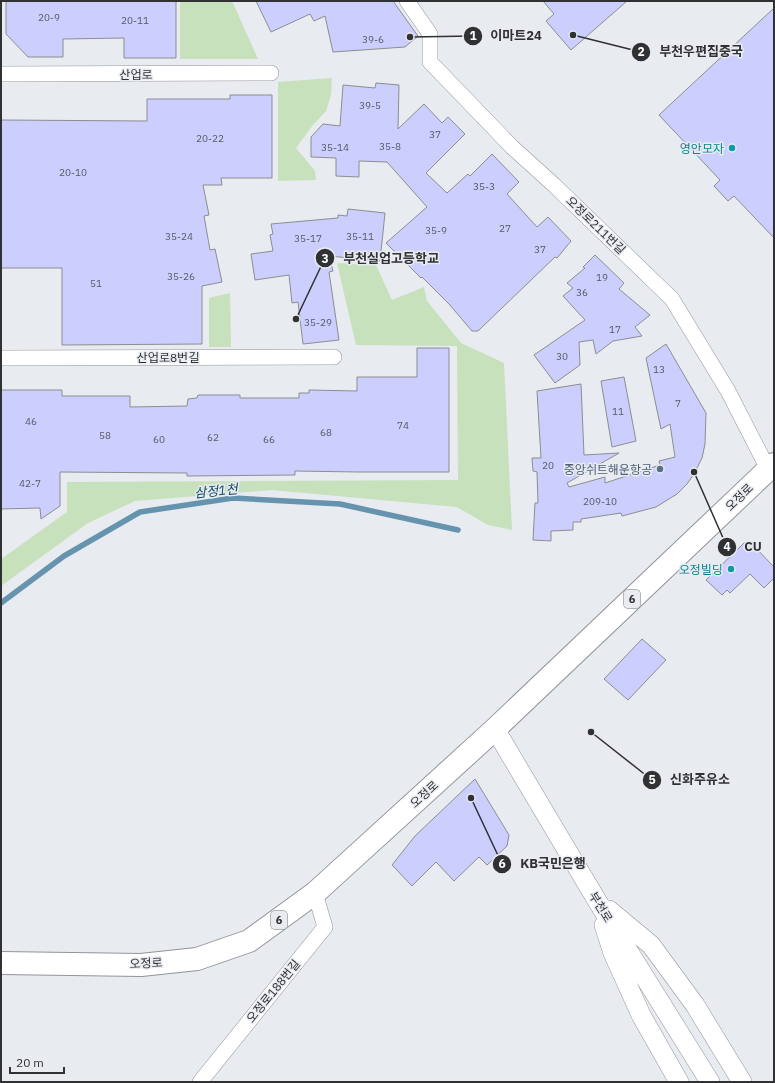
<svg xmlns="http://www.w3.org/2000/svg" width="775" height="1083" font-family="'IBM Plex Sans','Noto Sans KR',sans-serif">
	<style>
		.green { fill: #c6e1bc }
		.lines { fill: none; stroke-linecap: round; stroke-linejoin: round }
		.stream { stroke: #6694af; stroke-width: 5.5 }
		.building { fill: #cccffd; stroke: #8c8d92 }
		.minor-casing { stroke: #919499; stroke-width: 16 }
		.tertiary-casing { stroke: #919499; stroke-width: 20 }
		.primary-casing { stroke: #919499; stroke-width: 24 }
		.minor { stroke: #fff; stroke-width: 15 }
		.tertiary { stroke: #fff; stroke-width: 19 }
		.primary { stroke: #fff; stroke-width: 22 }
		.culture-dot { fill: #0f9aa8; stroke: #e8ebf0; stroke-width: 1.5 }
		.service-dot { fill: #5c6f8a; stroke: #e8ebf0; stroke-width: 1.5 }
		.labels { text-anchor: middle; dominant-baseline: central; stroke-width: 3; stroke-linejoin: round; paint-order: stroke }
		.number-label { font-size: 10px; fill: #575866 }
		.shield { fill: #e8ebf0; stroke: #67696c; stroke-width: 1 }
		.shield-label { font-size: 11px; font-weight: bold; fill: #303133 }
		.street-label { font-size: 12px; fill: #303133; stroke: #e8ebf0 }
		.culture-label { font-size: 12px; fill: #0d838f; stroke: #e8ebf0; text-anchor: end }
		.service-label { font-size: 12px; fill: #4e5e75; stroke: #e8ebf0; text-anchor: end }
		.water-label { font-size: 13px; font-style: italic; fill: #0c4966; stroke: #e8ebf0 }
		.leader { fill: none; stroke: #303133; stroke-width: 1.5 }
		.callout-dot { fill: #303133; stroke: #e8ebf0; stroke-width: 1.5 }
		.mark-label { font-size: 12px; text-anchor: middle; font-weight: bold; fill: #fff }
		.callout-label { font-size: 13px; text-anchor: middle; font-weight: bold; fill: #303133; stroke: #e8ebf0; stroke-width: 3; stroke-linejoin: round; paint-order: stroke }
	</style>
	<rect width="100%" height="100%" fill="#e8ebf0"/>
	<!-- green -->
	<path class="green" d="M180 1H232L258 59H180Z
		M332 78 331 95 326 111 313 125 296 148 315 171 316 180 278 181V82Z
		M337 263 376 265 392 300 424 287 427 301 461 343 504 363 512 530 488 525 457 507 271 490 135 501 88 523 1 586V559L67 512V482L458 480 457 346 356 345Z
		M230 293 231 347H209V298Z"/>
	<g class="lines">
		<!-- stream -->
		<path class="stream" d="M1 603 64 556 140 512 233 498 340 504 458 530"/>
	</g>
	<!-- building -->
	<path class="building" d="M6 1H176V58H124V38L63 39V57H28L6 34Z
		M256 1H393L418 36 405 47 333 52 325 16 314 21 310 14 271 32Z
		M543 1H627L571 50 546 21 554 14Z
		M774 8V238L734 196 728 201 714 186 720 180 659 115Z
		M376 83 399 85 398 129 424 104 442 123 448 117 465 134 426 173 447 193 468 174 470 176 492 154 519 182 507 194 537 227 548 217 571 241 557 258 555 257 478 331H472L449 304 422 277 421 278 386 243 427 207 387 162 359 161V177L336 176V158L311 157V137L323 124 340 126 343 85 375 88Z
		M230 95H272V178H221L222 185H203L209 215 204 216 210 250 215 249 222 282 202 286V344L62 345V268H1V120L147 121V99H230Z
		M348 209 385 213 380 261 329 256 333 271 329 272 339 340 303 344 298 302 292 303 289 275 255 280 251 254 273 251 270 235 273 234 271 224 338 218V215L347 216Z
		M595 255 624 283 619 289 650 315 635 327 642 336 613 341 596 354 593 340 579 342 580 365 555 383 534 355 585 320 563 296 573 288 567 283 585 268 583 267Z
		M666 344 706 413 705 444 702 458 694 474 687 484 677 494 656 507 622 516 621 513 581 519V522H573V530L551 531V541L533 540 535 503H538L537 472 533 471 532 458H541L537 391 581 384 584 455 619 453 567 483 569 487 605 477V483L660 465 659 461 675 457 670 424 661 429 646 358Z
		M417 348H449V472H358L295 471V475L187 476V473L60 472V506L41 519 40 508 1 509V390H62V396H130V407L187 406 188 399 197 398 198 395H240V398H299V393H309V390L357 391V377H417Z
		M624 377 636 441 612 447 601 381Z
		M744 543H751L774 567V578L764 588 750 574 730 593 727 590 722 595 706 580Z
		M642 639 666 660 628 700 604 679Z
		M475 779 509 835 507 846 487 865 479 857 454 881 436 862 412 886 392 865 415 836Z"/>
	<g class="lines">
		<defs>
			<path id="minor" d="M407 1 430 34V62L512 147 554 185 672 299 728 391 768 469
				M1 74 271 73
				M1 358 334 357
				M200 1082 325 927 315 893"/>
			<path id="tertiary" d="M495 729 596 899 710 1082
				M609 910 651 945 695 1005 742 1082
				M604 925 613 953 641 1015 679 1082"/>
			<path id="primary" d="M1 963 141 965 197 959 249 941 315 893 495 729 774 464"/>
		</defs>
		<!-- minor casing -->
		<use href="#minor" class="minor-casing"/>
		<!-- tertiary casing -->
		<use href="#tertiary" class="tertiary-casing"/>
		<!-- primary casing -->
		<use href="#primary" class="primary-casing"/>
		<!-- minor -->
		<use href="#minor" class="minor"/>
		<!-- tertiary -->
		<use href="#tertiary" class="tertiary"/>
		<!-- primary -->
		<use href="#primary" class="primary"/>
	</g>
	<!-- markers -->
	<g class="culture-dot">
		<circle cx="732" cy="148" r="4"/>
		<circle cx="731" cy="569" r="4"/>
	</g>
	<circle class="service-dot" cx="660" cy="469" r="4"/>
	<g class="labels">
		<!-- number labels -->
		<g class="number-label">
			<text x="49" y="17">20-9</text>
			<text x="135" y="20">20-11</text>
			<text x="373" y="39">39-6</text>
			<text x="370" y="105">39-5</text>
			<text x="435" y="134">37</text>
			<text x="210" y="138">20-22</text>
			<text x="390" y="146">35-8</text>
			<text x="335" y="147">35-14</text>
			<text x="73" y="172">20-10</text>
			<text x="484" y="186">35-3</text>
			<text x="505" y="228">27</text>
			<text x="436" y="230">35-9</text>
			<text x="179" y="236">35-24</text>
			<text x="360" y="236">35-11</text>
			<text x="308" y="238">35-17</text>
			<text x="540" y="249">37</text>
			<text x="181" y="276">35-26</text>
			<text x="602" y="277">19</text>
			<text x="96" y="283">51</text>
			<text x="582" y="292">36</text>
			<text x="318" y="322">35-29</text>
			<text x="615" y="329">17</text>
			<text x="562" y="356">30</text>
			<text x="659" y="369">13</text>
			<text x="678" y="403">7</text>
			<text x="618" y="411">11</text>
			<text x="31" y="421">46</text>
			<text x="403" y="425">74</text>
			<text x="326" y="432">68</text>
			<text x="105" y="435">58</text>
			<text x="213" y="437">62</text>
			<text x="159" y="439">60</text>
			<text x="269" y="439">66</text>
			<text x="548" y="465">20</text>
			<text x="30" y="483">42-7</text>
			<text x="600" y="501">209-10</text>
		</g>
		<!-- shield labels -->
		<g class="shield">
			<rect x="624" y="590" width="16" height="18" rx="3"/>
			<rect x="271" y="911" width="16" height="18" rx="3"/>
		</g>
		<g class="shield-label">
			<text x="632" y="599">6</text>
			<text x="279" y="920">6</text>
		</g>
		<!-- street labels -->
		<g class="street-label">
			<text x="136" y="74">산업로</text>
			<text transform="translate(596 225) rotate(44)">오정로211번길</text>
			<text x="168" y="357">산업로8번길</text>
			<text transform="translate(739 497) rotate(-44)">오정로</text>
			<text transform="translate(424 794) rotate(-42)">오정로</text>
			<text transform="translate(601 907) rotate(58)">부천로</text>
			<text transform="translate(146 963) rotate(-3)">오정로</text>
			<text transform="translate(273 991) rotate(-51)">오정로188번길</text>
		</g>
		<!-- culture labels -->
		<g class="culture-label">
			<text x="724" y="148">영안모자</text>
			<text x="723" y="569">오정빌딩</text>
		</g>
		<!-- service labels -->
		<g class="service-label">
			<text x="652" y="469">중앙쉬트해운항공</text>
		</g>
		<!-- water labels -->
		<g class="water-label">
			<text transform="translate(216 491) rotate(-6)">삼정1천</text>
		</g>
	</g>
	<!-- callouts -->
	<path class="leader" d="M410 37L473 36M573 35L641 52M296 319L325 258M694 472L727 547M591 732L652 780M471 798L502 864"/>
	<g class="callout-dot">
		<circle cx="410" cy="37" r="4"/>
		<circle cx="573" cy="35" r="4"/>
		<circle cx="296" cy="319" r="4"/>
		<circle cx="694" cy="472" r="4"/>
		<circle cx="591" cy="732" r="4"/>
		<circle cx="471" cy="798" r="4"/>
		<circle cx="473" cy="36" r="10"/>
		<circle cx="641" cy="52" r="10"/>
		<circle cx="325" cy="258" r="10"/>
		<circle cx="727" cy="547" r="10"/>
		<circle cx="652" cy="780" r="10"/>
		<circle cx="502" cy="864" r="10"/>
	</g>
	<g class="mark-label">
		<text x="473" y="40">1</text>
		<text x="641" y="56">2</text>
		<text x="325" y="263">3</text>
		<text x="727" y="551">4</text>
		<text x="652" y="784">5</text>
		<text x="502" y="868">6</text>
	</g>
	<g class="callout-label">
		<text x="516" y="40">이마트24</text>
		<text x="701" y="56">부천우편집중국</text>
		<text x="391" y="263">부천실업고등학교</text>
		<text x="753" y="551">CU</text>
		<text x="700" y="784">신화주유소</text>
		<text x="553" y="868">KB국민은행</text>
	</g>
	<!-- border -->
	<rect width="775" height="1083" fill="none" stroke="#303133" stroke-width="4"/>
	<!-- scale -->
	<path d="M10 1067v6h54v-6" fill="none" stroke="#303133" stroke-width="2"/>
	<text x="16" y="1067" font-size="12" fill="#303133" stroke="#e8ebf0" stroke-width="3" paint-order="stroke">20 m</text>
</svg>
